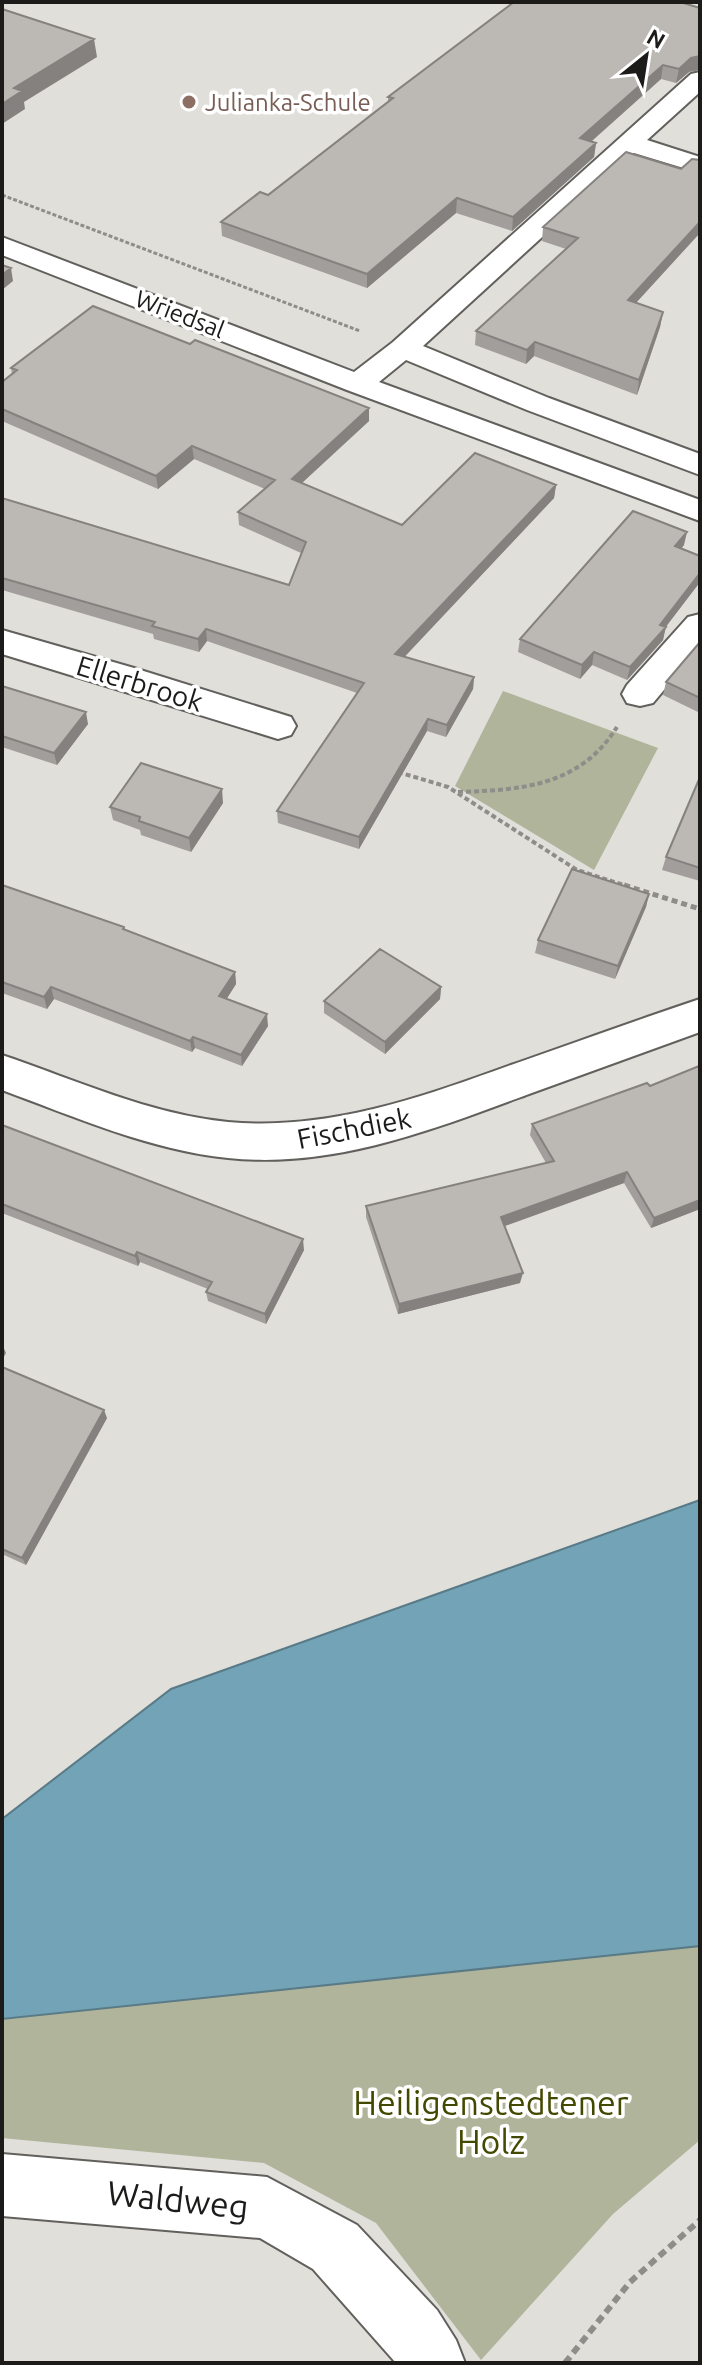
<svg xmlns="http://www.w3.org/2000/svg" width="702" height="2365" font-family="Ubuntu,sans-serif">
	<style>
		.green { fill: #afb49a }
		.water { fill: #73a3b6; stroke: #597a87; stroke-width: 2 }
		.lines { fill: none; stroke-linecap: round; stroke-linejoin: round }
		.minor-casing { stroke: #62605c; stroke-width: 4 }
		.path-far3 { stroke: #8e8d89; stroke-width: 3; stroke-dasharray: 4 2; stroke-linecap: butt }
		.path-far2 { stroke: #8e8d89; stroke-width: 4; stroke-dasharray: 5 3; stroke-linecap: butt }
		.path-far1 { stroke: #8e8d89; stroke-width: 5; stroke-dasharray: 6 4; stroke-linecap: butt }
		.path { stroke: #8e8d89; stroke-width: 6; stroke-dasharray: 8 5; stroke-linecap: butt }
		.minor { fill: #fff; fill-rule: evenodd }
		.wall { fill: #a29e9b }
		.shaded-wall { fill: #84817e }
		.building { fill: #bcb8b4; stroke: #84817e; stroke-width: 2 }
		.education-dot { fill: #8d6e63; stroke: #fff; stroke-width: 3 }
		.labels { text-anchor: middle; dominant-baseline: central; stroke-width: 7; stroke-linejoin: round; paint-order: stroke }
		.far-education-label { font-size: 24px; fill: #785e54; stroke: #fff; text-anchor: start }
		.far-street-label { font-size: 24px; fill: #1c1b1a; stroke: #fff }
		.street-label { font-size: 28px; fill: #1c1b1a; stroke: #fff }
		.near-park-label { font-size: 34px; fill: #434900; stroke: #fff }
		.near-street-label { font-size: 34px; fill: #1c1b1a; stroke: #fff }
	</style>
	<rect width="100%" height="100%" fill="#e1dfda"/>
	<!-- green -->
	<path class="green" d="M503 691 658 748 594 870 455 786Z
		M700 1946V2140L613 2214 481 2360 376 2223 264 2163 2 2138V2019Z"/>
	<!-- water -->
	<path class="water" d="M700 1500V1946L2 2019V1819L171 1689Z"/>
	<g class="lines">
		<defs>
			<path id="minor" d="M700 72V92L647 140 700 157V173L634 153 423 346 549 398 700 454V475L527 410 406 360 379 382 700 500V521L347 390 2 255V237L354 372 393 342 691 74Z
				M700 614V647L653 703 640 706 627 703 622 694 627 685 688 617Z
				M2 630 134 668 291 717 296 726 291 735 278 739 2 654Z
				M700 999V1032C643 1053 586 1073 529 1094 432 1130 333 1169 228 1158 150 1150 75 1117 2 1090V1055C76 1080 149 1114 228 1122 327 1131 420 1098 511 1065 574 1043 637 1020 700 999Z
				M2 2154 267 2177 357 2225 437 2310 456 2340 465 2363H396L313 2269 260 2238 2 2216Z"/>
		</defs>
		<!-- minor casing -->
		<use href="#minor" class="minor-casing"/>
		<!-- path-far3 -->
		<path class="path-far3" d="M2 195 360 331"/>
		<!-- path-far2 -->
		<path class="path-far2" d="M398 772 448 787 577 870 630 887
			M458 792C522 790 580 786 617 727"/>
		<!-- path-far1 -->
		<path class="path-far1" d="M624 885 700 909"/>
		<!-- path -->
		<path class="path" d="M565 2363 630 2282 700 2220"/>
		<!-- minor -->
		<use href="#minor" class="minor"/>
	</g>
	<!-- wall -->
	<path class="wall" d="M514 2 689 72 676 83 661 79 591 142 596 143 594 157 512 231 456 213 367 288 222 236 221 222 268 195 388 102V97Z
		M681 169 636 303 663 312 660 327 637 395 534 356 526 364 475 345 476 331 566 249 542 241 543 227Z
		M11 368 369 421 302 483 402 525 556 485 554 498 404 657 474 677 473 689 446 737 427 731 359 849 278 823 277 811 357 693 207 641 199 652 154 639 153 634 2 590V498L289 585 301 553 239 525 238 512 265 489 194 459 158 489 2 421V382L12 374Z
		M684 545 681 549 700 556V582L665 627 663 640 627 680 592 665 580 679 518 652 520 639Z
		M700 642V713L663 695 666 682Z
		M2 686 88 724 57 765 2 747Z
		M700 777V881L662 870 666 857Z
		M223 803 191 852 141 835 140 830 113 820 110 807Z
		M2 885 124 927 125 930 235 972 236 984 226 999 268 1026 242 1066 195 1048 192 1052 54 999 47 1009 2 993Z
		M649 894 646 907 615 979 535 953 538 940Z
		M441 987 440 999 385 1054 324 1013V1001Z
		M700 1067V1209L651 1228 624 1183 505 1226 520 1283 398 1314 366 1217V1206L546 1163 530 1135 532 1124 650 1086Z
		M2 1125 304 1250 266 1324 208 1301 206 1292 208 1289 140 1262 138 1266 2 1213Z
		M2 1367 107 1418 26 1565 2 1554Z"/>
	<!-- shaded-wall -->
	<path class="shaded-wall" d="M94 39 97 57 24 102 25 109 2 124V104L14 88Z
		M700 56V70L689 72 676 83 679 69 691 58Z
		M663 65 661 79 578 153 580 138Z
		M596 143 594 157 512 231 513 217Z
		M457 198 456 213 367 288V274Z
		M700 222V233L625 315 628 300Z
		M11 268 13 281 2 290V275Z
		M663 312 660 327 637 395 639 380Z
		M535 342 534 356 526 364 527 350Z
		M369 408V421L292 492V479Z
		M192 446 194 459 158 489 156 476Z
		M556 485 554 498 395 667V654Z
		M687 532 684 545 672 560 675 546Z
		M700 573V582L662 632 666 627 663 640 627 680 630 667 660 625Z
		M206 629 207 641 199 652 198 639Z
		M594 652 592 665 580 679 582 665Z
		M474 677 473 689 446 737 447 725Z
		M86 712 88 724 57 765 54 753Z
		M428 719 427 731 359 849V837Z
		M222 789 223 803 191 852 189 838Z
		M649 894 646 907 615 979 618 966Z
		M235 972 236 984 221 1008 219 996Z
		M51 987 54 999 47 1009 44 997Z
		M441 987 440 999 385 1054V1042Z
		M267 1014 268 1026 242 1066 241 1055Z
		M193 1037 195 1048 192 1052 190 1041Z
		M627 1172 624 1183 499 1228 501 1217Z
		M700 1200V1209L651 1228 654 1218Z
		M303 1239 304 1250 266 1324 265 1314Z
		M137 1252 140 1262 138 1266 135 1256Z
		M523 1273 520 1283 398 1314 399 1304Z
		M2 1344 6 1353 2 1360Z
		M104 1410 107 1418 26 1565 22 1558Z"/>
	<!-- building -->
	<path class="building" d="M514 2H680L700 8V56L691 58 679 69 663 65 580 138 596 143 513 217 457 198 367 274 221 222 260 192 268 195 393 98 388 97Z
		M2 9 94 39 14 88 22 91 2 104Z
		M626 152 681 169 692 159 700 160V222L628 300 663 312 639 380 535 342 527 350 476 331 578 238 543 227Z
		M2 265 11 268 2 275Z
		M93 306 190 344 195 340 369 408 292 479 402 525 475 453 556 485 395 654 474 677 447 725 428 719 359 837 277 811 364 683 206 629 198 639 152 626 155 622 2 578V498L289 585 306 542 238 512 275 480 192 446 156 476 2 409V382L17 370 11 368Z
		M633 511 687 532 675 546 700 556V573L660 625 666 627 630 667 594 652 582 665 520 639Z
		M700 642V698L666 682Z
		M2 686 86 712 54 753 2 736Z
		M141 763 222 789 189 838 139 821 140 817 110 807Z
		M700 777V868L666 857Z
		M572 869 649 894 618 966 538 940Z
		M2 885 124 927 123 929 235 972 219 996 267 1014 241 1055 193 1037 190 1041 51 987 44 997 2 982Z
		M380 949 441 987 385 1042 324 1001Z
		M699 1066 700 1200 654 1218 627 1172 501 1217 523 1273 399 1304 366 1206 554 1161 532 1124 647 1083 650 1086Z
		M2 1125 303 1239 265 1314 206 1292 212 1282 137 1252 135 1256 2 1204Z
		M2 1367 104 1410 22 1558 2 1549Z"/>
	<!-- markers -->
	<circle class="education-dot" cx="189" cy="102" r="8"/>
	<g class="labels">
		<!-- far-education labels -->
		<g class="far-education-label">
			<text x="205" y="102">Julianka-Schule</text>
		</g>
		<!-- far-street labels -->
		<g class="far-street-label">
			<text transform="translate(180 314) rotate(21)">Wriedsal</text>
		</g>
		<!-- street labels -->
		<g class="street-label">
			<text transform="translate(140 683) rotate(17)">Ellerbrook</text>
			<text transform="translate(354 1128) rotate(-11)">Fischdiek</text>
		</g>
		<!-- near-park labels -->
		<g class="near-park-label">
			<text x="491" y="2102">Heiligenstedtener<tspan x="491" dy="39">Holz</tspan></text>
		</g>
		<!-- near-street labels -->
		<g class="near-street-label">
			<text transform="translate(178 2199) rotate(6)">Waldweg</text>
		</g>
	</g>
	<!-- border -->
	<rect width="702" height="2365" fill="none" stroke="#1c1b1a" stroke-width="8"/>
	<!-- north arrow -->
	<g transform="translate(646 56) rotate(30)" stroke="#ffffff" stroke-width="6" paint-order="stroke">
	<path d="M0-6L14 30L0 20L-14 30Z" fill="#1c1b1a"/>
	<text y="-12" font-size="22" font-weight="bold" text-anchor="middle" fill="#1c1b1a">N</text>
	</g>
</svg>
